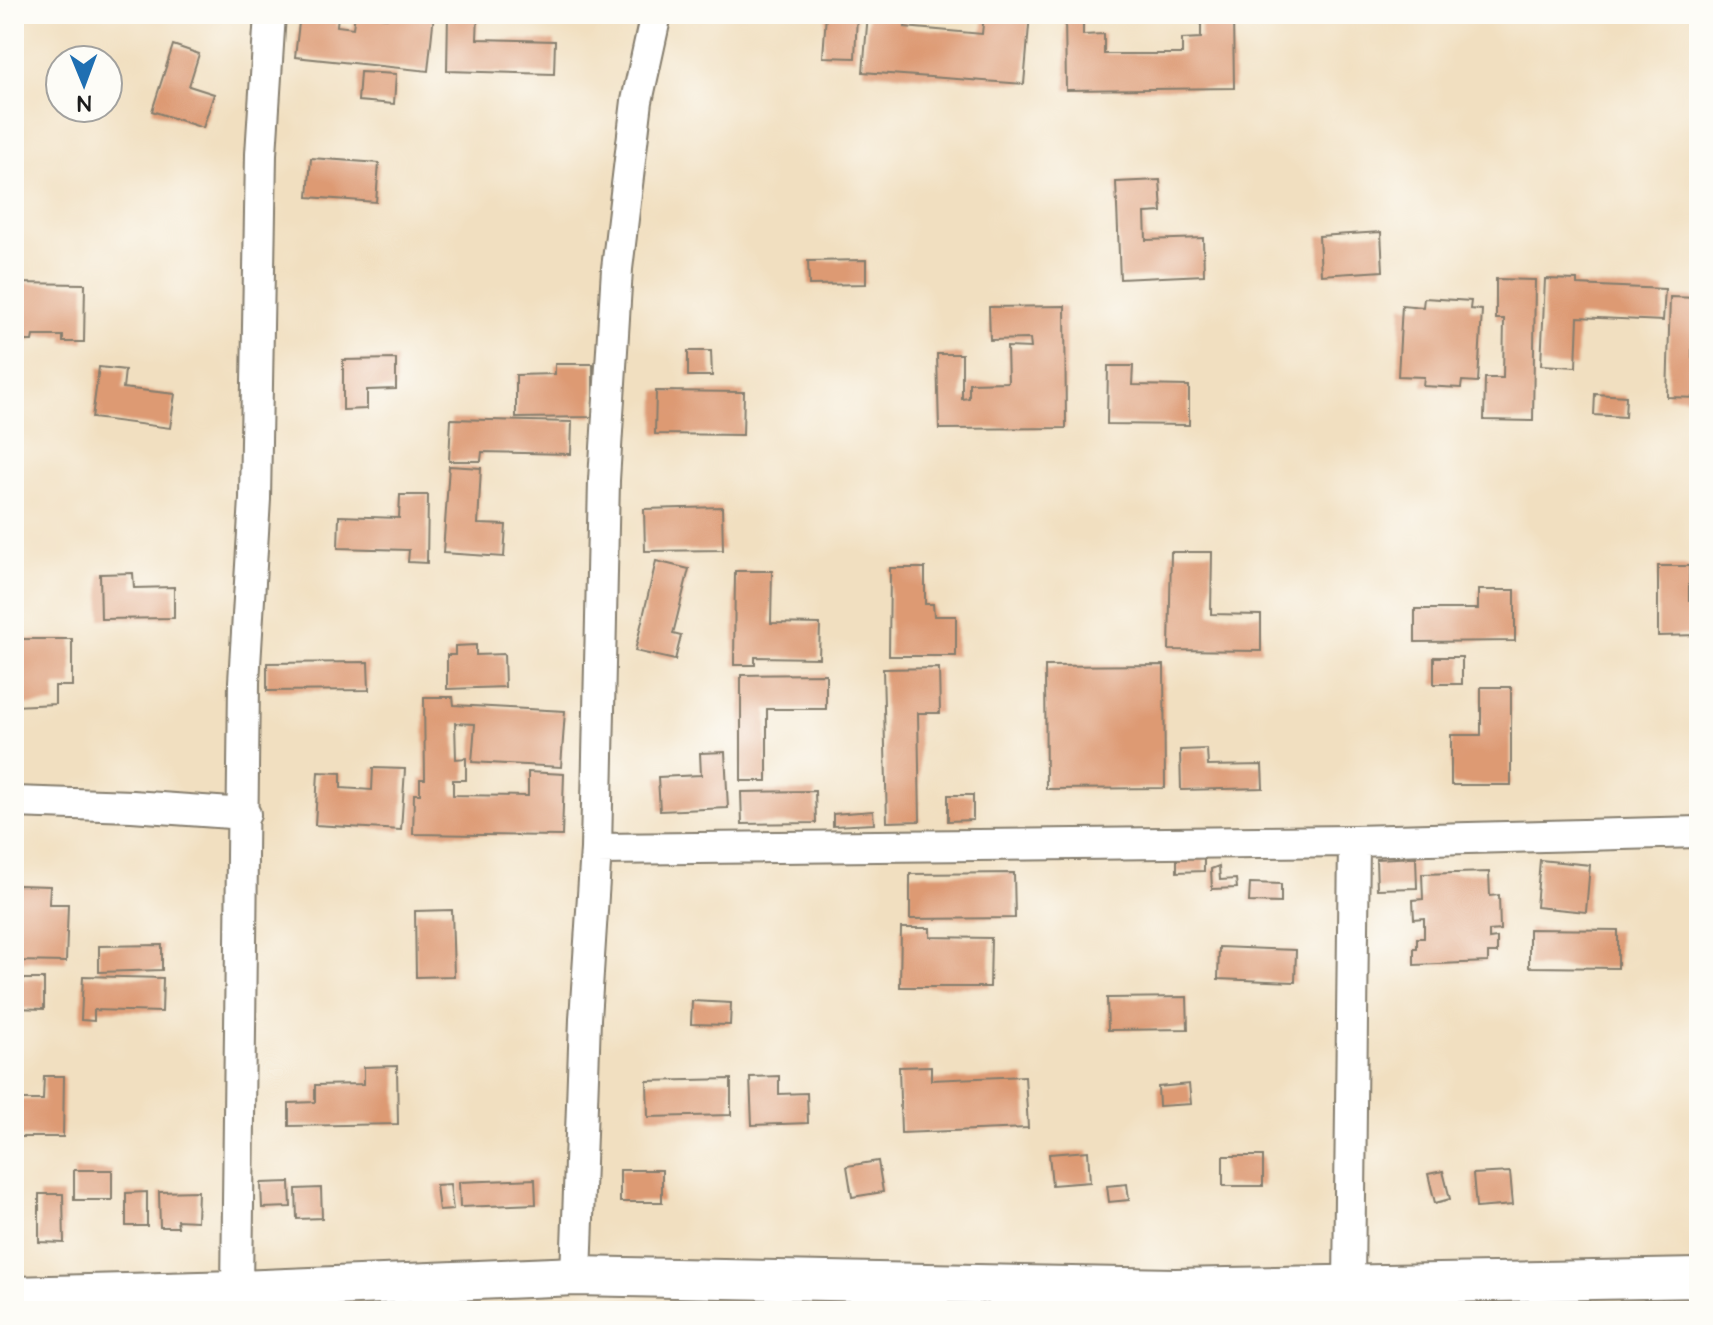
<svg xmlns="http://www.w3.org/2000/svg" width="1713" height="1325" font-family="'Architects Daughter',sans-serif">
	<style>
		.building { fill: #dd9a73 }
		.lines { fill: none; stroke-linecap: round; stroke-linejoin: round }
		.minor-casing { stroke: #867e6e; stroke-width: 34 }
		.major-casing { stroke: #867e6e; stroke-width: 42 }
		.minor { stroke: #fff; stroke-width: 30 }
		.major { stroke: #fff; stroke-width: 38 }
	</style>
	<rect width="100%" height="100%" fill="#fdfcf7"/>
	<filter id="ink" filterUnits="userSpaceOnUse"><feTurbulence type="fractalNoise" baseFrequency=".0125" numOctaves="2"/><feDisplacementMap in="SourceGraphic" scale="16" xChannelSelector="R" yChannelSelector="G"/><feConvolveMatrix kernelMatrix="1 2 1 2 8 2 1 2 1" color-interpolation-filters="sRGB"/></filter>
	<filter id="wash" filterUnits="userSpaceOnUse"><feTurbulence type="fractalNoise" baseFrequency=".006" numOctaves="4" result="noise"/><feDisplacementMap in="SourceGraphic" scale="32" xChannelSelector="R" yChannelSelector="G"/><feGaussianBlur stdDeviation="1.8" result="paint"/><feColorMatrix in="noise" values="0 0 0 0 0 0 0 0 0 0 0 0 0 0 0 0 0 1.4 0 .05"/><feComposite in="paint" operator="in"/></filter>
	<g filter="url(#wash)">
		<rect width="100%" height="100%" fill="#f1dfc0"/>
		<g id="blocks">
			<!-- building -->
			<path class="building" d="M300 14H338L337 26 353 28 355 14 387 18 388 14H434L428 71 295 57Z
				M448 14H478L477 39 555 41 554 74 447 71Z
				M826 14H857L855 58 823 57Z
				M868 14H907L905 27 982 34 984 14H1030L1024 84 863 72Z
				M1065 14H1083V35L1104 34V54H1182V39L1201 38V14H1233L1234 88 1066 90Z
				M173 45 199 54 189 86 214 94 203 128 152 111Z
				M360 72 396 74 394 104 358 101Z
				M311 158 379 163 376 202 308 197Z
				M1160 180 1162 212 1145 213 1146 240 1203 238 1204 275 1120 279 1116 182Z
				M1381 232 1383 271 1321 275 1319 236Z
				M866 260V284L809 285 808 261Z
				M1496 279 1535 280 1533 421 1484 420 1485 378H1503L1504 319H1496Z
				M1545 279 1577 280V285L1665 289 1663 321 1578 317 1576 367 1541 365Z
				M14 283 85 284 84 342H63V336H33L32 341H14Z
				M1670 297 1699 298V349H1692V358H1699V398L1667 397Z
				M1424 298 1471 301 1470 309 1482 310 1478 382 1462 381 1461 388 1423 386 1424 377 1398 376 1402 305 1423 307Z
				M1065 306 1066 428 939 429 937 354H962V399L969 398V383L1008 382 1007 347 1031 348 1030 339 990 340 989 307Z
				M688 351H711L712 376H688Z
				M396 359V389L367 390V409L343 410V360Z
				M555 364H593V417L516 418V375L555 374Z
				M1108 366H1133L1132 385 1189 386V425L1107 424Z
				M99 367 125 370 123 388 175 394 170 428 92 418Z
				M656 391 744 392 743 435 655 434Z
				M1595 394 1626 396 1625 417 1594 415Z
				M451 419 572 422 571 454 482 452 481 461H449Z
				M449 466 481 468 478 524 506 525 504 557 443 553Z
				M400 495H428L427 563 408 562 409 550 338 548 339 516 399 518Z
				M722 507 723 550 645 551 644 509Z
				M1171 552H1212L1211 614 1261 615V651L1169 650Z
				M656 561 689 569 673 634 681 636 675 660 635 651Z
				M1658 566H1689V600H1699V635L1658 636Z
				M890 568H925V604H933L934 616H956V656H889Z
				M735 571H772L771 623 820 624 819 658 755 657V665H734Z
				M133 573 134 588 174 587V618L101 619 100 574Z
				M1478 590H1515V641L1415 642V609H1478Z
				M14 639H72V686H55V704L14 706Z
				M476 645V655L504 654 505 687 447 689V655H455V646Z
				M1434 657H1462V684H1434Z
				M368 662 369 690 267 691V663Z
				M1164 665 1165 788 1046 789 1045 666Z
				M939 668 940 713H918L920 821 887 822 883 669Z
				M826 674V709H767V781H741V675Z
				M1481 687H1511V785H1451V735H1481Z
				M424 697H453L454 705 565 711 561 767 472 762 475 724 455 723 456 759 466 758V780H453V795L528 796V772L564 774 562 836 413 834 414 794H420V779H425Z
				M1207 749 1208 766 1262 765 1263 788 1181 790 1180 750Z
				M725 752 728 808 660 811 658 777 701 775 700 753Z
				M373 768 405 769 401 830 315 825 318 772 341 773V788L372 790Z
				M815 791 816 823 742 824 741 792Z
				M948 795H973V820L948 821Z
				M873 811 874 824 833 826V814Z
				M1204 850V871L1177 872V851Z
				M1416 857 1417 888 1377 889 1376 859Z
				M1540 860 1590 865 1586 912 1536 907Z
				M1219 866 1220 880 1236 879 1237 888 1212 889 1211 869Z
				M1489 872 1490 896 1499 895 1500 930 1489 931V939L1497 938V953H1488V962L1414 965V948H1417V938H1424V918L1414 919 1413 900 1423 899 1422 874Z
				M1014 873 1015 918 910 919V874Z
				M1250 883 1281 884V903L1249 902Z
				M17 885 50 886 49 904H68L66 962 14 961V903Z
				M452 910 454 976 416 977 415 911Z
				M901 928H930V937L991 938 990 987H900Z
				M1529 929 1618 930V968L1529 967Z
				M162 945V970L99 972V946Z
				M1219 947 1296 950 1295 982 1218 979Z
				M83 976 163 978 162 1012 94 1010V1021L81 1020Z
				M14 979H44V1009L14 1008Z
				M1187 997 1188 1029 1108 1030 1107 998Z
				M692 1001 731 1003 730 1025 691 1024Z
				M397 1066 398 1124 289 1126V1103L315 1102V1085L364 1084V1067Z
				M931 1066V1080L1025 1076 1028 1128 901 1133 899 1067Z
				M44 1076H64L63 1137H14V1100H43Z
				M779 1076V1094L807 1093 808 1123 752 1125 750 1077Z
				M731 1079V1115L648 1117 647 1081Z
				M1189 1084 1191 1104 1159 1106 1158 1087Z
				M1088 1151 1090 1182 1052 1185 1049 1154Z
				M1223 1156H1263V1186H1223Z
				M878 1161 883 1192 852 1197 847 1166Z
				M74 1170H112V1200H74Z
				M620 1170H662V1202H620Z
				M1443 1171 1450 1199 1435 1203 1428 1174Z
				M1510 1172 1513 1205 1476 1208 1473 1174Z
				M535 1179 536 1204 460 1207 459 1182Z
				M290 1182 291 1207 262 1208 261 1183Z
				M450 1184 453 1210 439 1211 436 1185Z
				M1127 1184 1129 1200 1109 1202 1107 1186Z
				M321 1188 322 1218 297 1219 296 1189Z
				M198 1191 197 1221 177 1220 178 1227H160L159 1192Z
				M147 1192V1226H126V1193Z
				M39 1194H63L64 1243 39 1242Z"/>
		</g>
	</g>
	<g filter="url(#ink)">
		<use href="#blocks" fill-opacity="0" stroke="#867e6e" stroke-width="2"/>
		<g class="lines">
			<defs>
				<path id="minor" d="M14 802 132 806 245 814
					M596 849 1354 841 1699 832
					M576 1276 585 1019 596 849 604 480 617 269 637 101 656 14
					M1349 1285 1354 841
					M237 1290 244 682 255 499 261 154 270 14"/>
				<path id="major" d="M14 1296 237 1290 576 1276 1175 1288 1699 1278"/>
			</defs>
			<!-- minor casing -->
			<use href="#minor" class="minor-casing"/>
			<!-- major casing -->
			<use href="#major" class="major-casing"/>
			<!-- minor -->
			<use href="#minor" class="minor"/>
			<!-- major -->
			<use href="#major" class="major"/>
		</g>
	</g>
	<!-- margin -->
	<rect width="1713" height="1325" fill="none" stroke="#fdfcf7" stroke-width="48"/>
	<!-- north arrow -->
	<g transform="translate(84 84) rotate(179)"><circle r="38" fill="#fdfcf7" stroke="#a3a29f" stroke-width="2"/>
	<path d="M0-6L14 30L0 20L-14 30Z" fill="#1f6fb2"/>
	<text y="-12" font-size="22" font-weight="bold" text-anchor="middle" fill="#1c1c1c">N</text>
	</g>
</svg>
